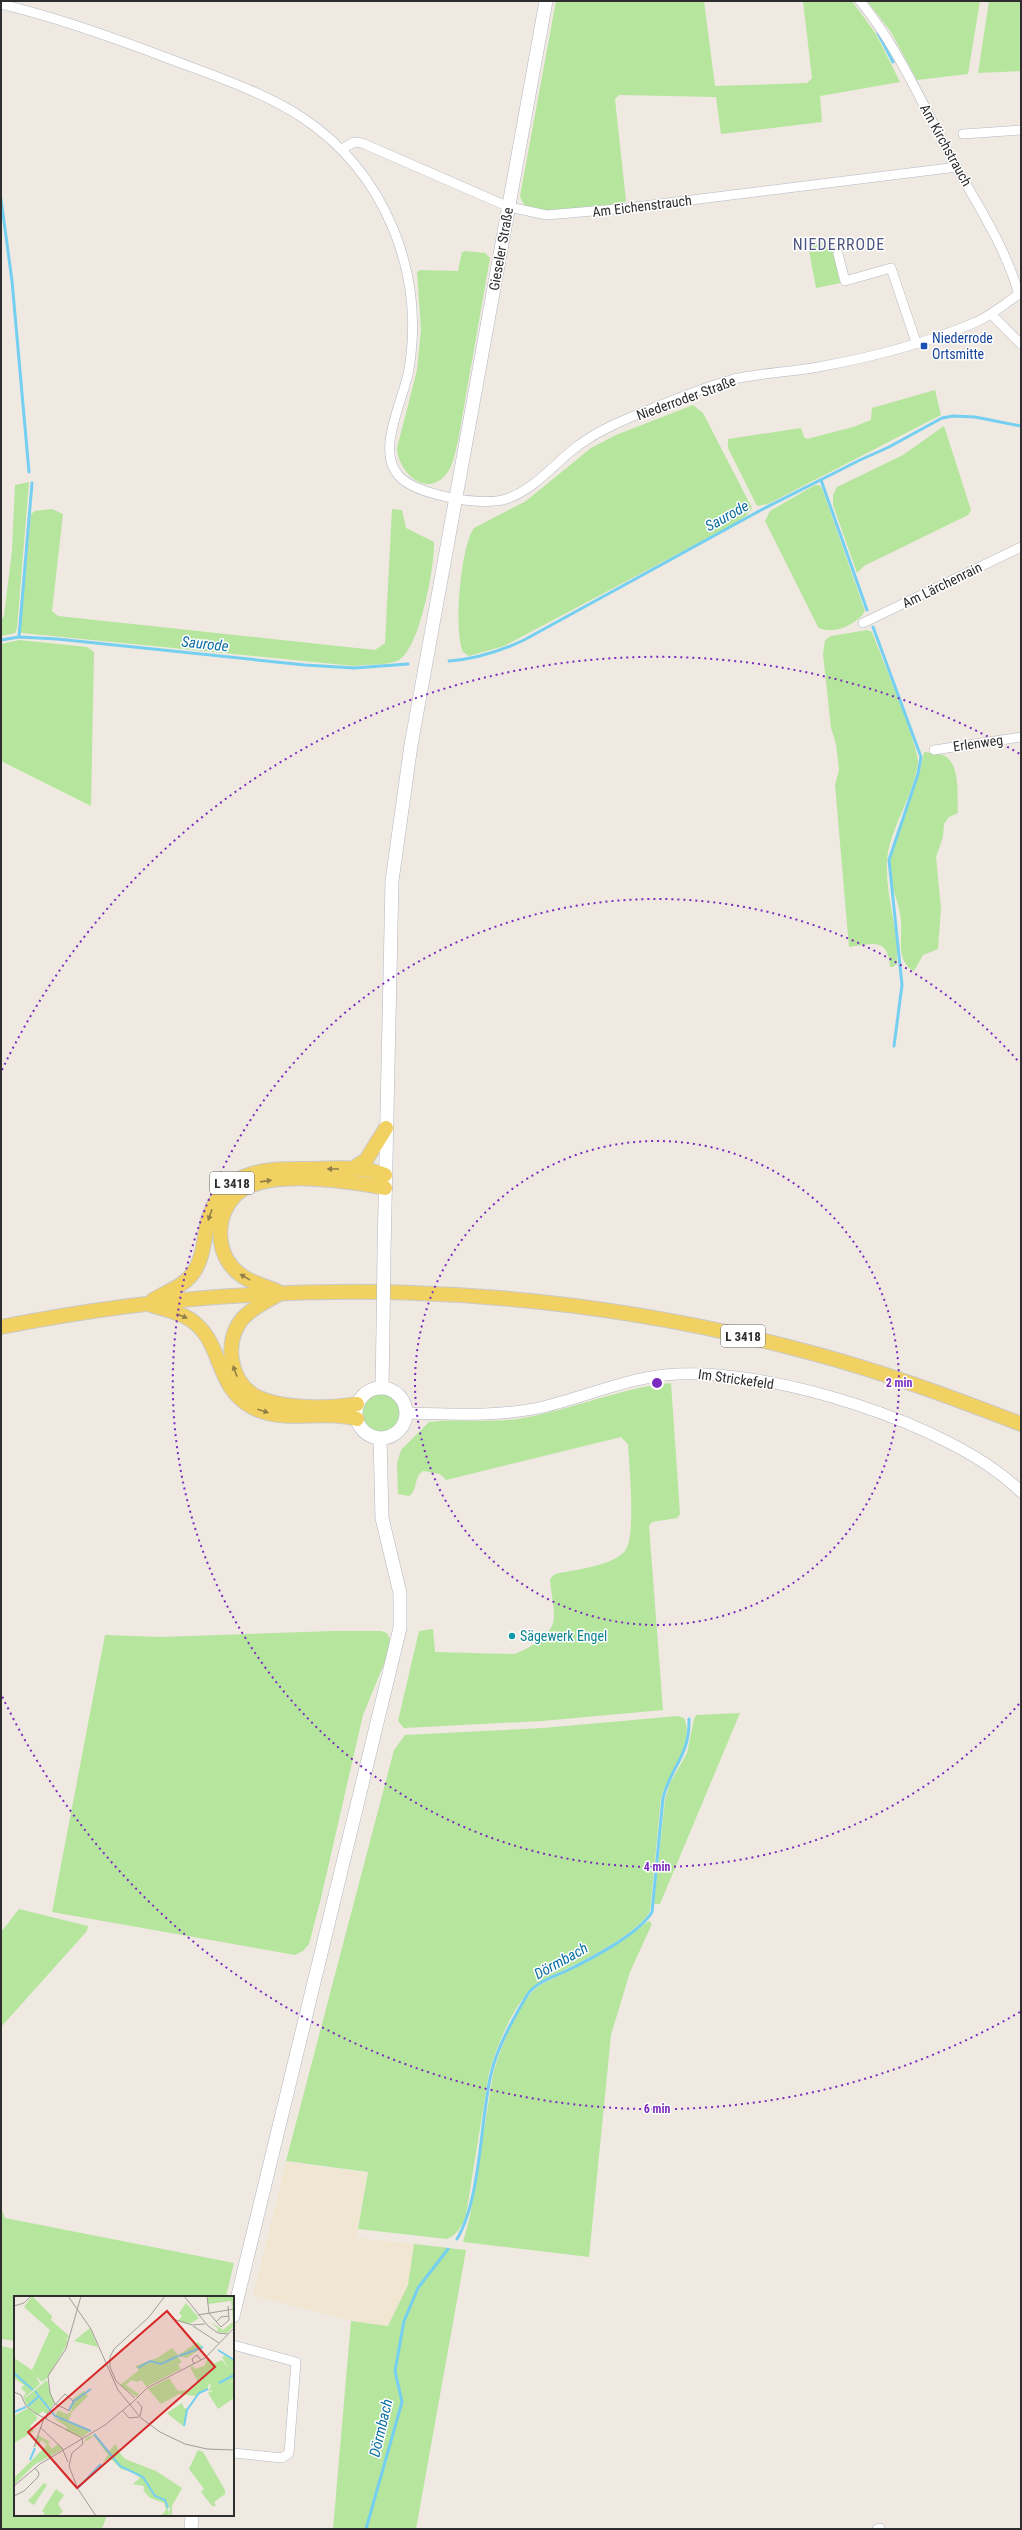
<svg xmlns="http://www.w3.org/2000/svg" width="1022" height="2530" font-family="'Roboto Condensed',sans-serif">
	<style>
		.education { fill: #f0e6d1 }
		.green { fill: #b6e59e }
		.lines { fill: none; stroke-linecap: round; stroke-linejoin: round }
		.stream { stroke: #75cff0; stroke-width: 3 }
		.minor-casing { stroke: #b4b7c1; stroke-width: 10 }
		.tertiary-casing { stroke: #b4b7c1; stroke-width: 12 }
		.secondary-casing { stroke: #b4b7c1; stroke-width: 14 }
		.primary-casing { stroke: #c9c9c9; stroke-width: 16 }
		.minor { stroke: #fff; stroke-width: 9 }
		.tertiary { stroke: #fff; stroke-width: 11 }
		.secondary { stroke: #fff; stroke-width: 13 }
		.primary { stroke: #f2d163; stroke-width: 14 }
		.secondary-bridge-casing { stroke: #b4b7c1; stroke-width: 14; stroke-linecap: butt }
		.secondary-bridge { stroke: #fff; stroke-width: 13 }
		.oneway { fill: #908048 }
		.ring { fill: none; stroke: #7b2cbf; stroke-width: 2; stroke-dasharray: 2 4 }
		.transit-dot { fill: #1a4fb4; stroke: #fff; stroke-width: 1.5 }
		.culture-dot { fill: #0f9aa8; stroke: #fff; stroke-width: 1.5 }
		.labels { text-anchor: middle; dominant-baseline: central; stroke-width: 3; stroke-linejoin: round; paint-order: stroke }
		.shield { fill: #fff; stroke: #6d6d6d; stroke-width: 1 }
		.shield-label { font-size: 13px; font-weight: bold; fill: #2e2e2e }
		.street-label { font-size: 14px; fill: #2e2e2e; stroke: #fff }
		.transit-label { font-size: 14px; fill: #164399; stroke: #fff; text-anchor: start }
		.culture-label { font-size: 14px; fill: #0d838f; stroke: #fff; text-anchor: start }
		.water-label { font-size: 15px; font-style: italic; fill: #0d6fa3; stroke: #fff }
		.quarter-label { font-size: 16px; letter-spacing: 1px; fill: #4d5680; stroke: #fff }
		.inset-river { fill: none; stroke: #75cff0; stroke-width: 2 }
		.inset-road { fill: none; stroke: #a29e99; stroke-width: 1 }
		.view { fill: #d62828; fill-opacity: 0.15; stroke: #d62828; stroke-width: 2 }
		.inset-edge { fill: none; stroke: #2e2e2e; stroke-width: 2 }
		.centre { fill: #7b2cbf; stroke: #fff; stroke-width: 2 }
		.ring-label { font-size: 12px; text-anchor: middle; font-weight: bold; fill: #7b2cbf; stroke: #fff; stroke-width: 3; stroke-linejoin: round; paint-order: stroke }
	</style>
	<rect width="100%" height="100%" fill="#efe9e1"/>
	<!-- education -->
	<path class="education" d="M286 2162 367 2173 356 2238 414 2244 408 2285 388 2326 344 2319 253 2295Z"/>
	<!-- green -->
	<path class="green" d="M556 1H704L715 86 807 83 812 78 803 1H852L876 34 900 82 820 96 822 122 721 134 716 97 619 95 615 99 626 201C616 212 544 214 530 208 524 206 522 201 520 196Z
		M867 1H980L968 74 917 80 891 32Z
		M989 1H1021V71L978 73Z
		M831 240 840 283 816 288 808 245Z
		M465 251 485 253 490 258 458 441C455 451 454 464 447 473 427 500 398 472 397 448L417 370 421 330 417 272 420 270 458 271 462 252Z
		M935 390 941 415 768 504 757 506 728 448V439L801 428 804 437 807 439 853 427 871 420 872 408Z
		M693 405 703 413 752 508 746 516 734 524 504 646 469 656 463 652C453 632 461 544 474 528L526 501 591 448 616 435Z
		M944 426 971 510 968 515 864 566 857 573 833 505V495L837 487 903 455Z
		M29 482 17 629 15 633 1 636V620L4 616 12 550 15 485Z
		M815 485H819L822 488 865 611C858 624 832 636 818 627L765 521 770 511Z
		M52 509 63 514 52 611 58 616 375 650 385 643 392 509 402 510 406 528 434 542C435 565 420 648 399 660 387 666 367 664 354 666L22 633 20 631 31 514 35 511Z
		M867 630 872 632C880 654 920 748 918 763 914 795 889 830 887 861 885 896 899 929 897 964L893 967H890C888 937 873 944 849 947L835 785 839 770 836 744 831 728 823 654 825 640 831 636Z
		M19 640 87 647 94 652 91 806 1 761V644Z
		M924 752C930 753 937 753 943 755 961 763 957 796 958 813L949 817 944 824 943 837 936 857 941 908 938 949 923 955 914 971C896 962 902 939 901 922 900 900 886 881 890 859 897 822 918 789 924 752Z
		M671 1383 680 1514 677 1518 652 1522 649 1526 663 1710 542 1721 404 1728 398 1721 419 1631 433 1629 435 1652 514 1654C529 1649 554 1635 554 1617 554 1605 551 1592 550 1579L555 1574C574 1570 611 1566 624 1552 637 1540 629 1465 628 1444L621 1437 446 1480 440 1474 423 1471C413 1477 419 1489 409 1496L398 1494 397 1463 401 1450 429 1422C460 1418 492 1424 523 1418 574 1409 620 1388 671 1383Z
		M362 1413a19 19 0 1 1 38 0a19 19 0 1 1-38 0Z
		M333 1631H381L387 1633 390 1639 388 1654 363 1715 321 1898 309 1944 303 1951 295 1955 52 1912 105 1635 162 1637Z
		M740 1713 660 1904H654L665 1799 670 1783 687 1753 694 1719 696 1715Z
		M678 1716 684 1718C696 1743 667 1774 661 1798L650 1911C639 1933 583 1961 560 1972 550 1977 538 1981 531 1989 511 2010 497 2046 489 2073L466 2215C462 2226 458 2234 447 2239L358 2229 368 2172 286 2161 394 1750 405 1735 543 1728Z
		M19 1909 88 1926 87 1931 1 2027V1932Z
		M649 1921 652 1924 630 1972 611 2035 589 2257 463 2242 470 2216 493 2074C501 2047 518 2001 540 1985L591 1960Z
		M1 2208 5 2218 234 2263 226 2297H15V2341L1 2339Z
		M414 2244 466 2250 416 2529H333L351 2321 388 2326 408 2285Z
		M1 2346 15 2349V2515H107L102 2529H1Z"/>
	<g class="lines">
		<!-- stream -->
		<path class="stream" d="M878 33 893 62
			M1 199 12 281 29 472
			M821 480 867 610
			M873 627 921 757 918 774 889 860 902 985 894 1046
			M19 637 32 483
			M1 640 19 637 57 639 305 665 354 668 408 664
			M449 661C476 659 499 652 524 640L761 510 860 460 889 447 942 418 953 416 975 417 1021 426
			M457 2239C481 2199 480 2122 491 2074 497 2048 512 2021 526 1997 534 1983 551 1978 566 1971 589 1960 639 1934 652 1912L663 1798C671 1766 690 1756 689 1719
			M366 2529 402 2402 395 2371 404 2321 418 2288 448 2249"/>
		<defs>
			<path id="minor" d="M860 1C901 51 925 111 956 166 979 208 1006 248 1019 295
				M1 4C60 18 118 39 175 61 218 77 265 93 303 118 385 173 425 272 409 369 404 400 375 450 399 476 416 495 482 507 506 499 535 490 555 462 579 445 603 427 634 416 661 405 684 396 710 385 734 379 762 373 790 372 818 367 868 358 926 343 974 323 991 316 1005 303 1021 293
				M963 134 1021 130
				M342 149 354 142 362 143 509 207 547 215 627 208 957 167
				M838 254 845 281 891 268 916 342
				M991 314 1021 344
				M863 623 1021 547
				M934 750 1021 737
				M233 2345 296 2362 289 2453 282 2458 233 2453
				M877 2529 880 2528"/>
			<path id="tertiary" d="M407 1413C452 1414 499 1417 543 1407 584 1397 622 1380 665 1375 760 1364 953 1423 1021 1492"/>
			<path id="secondary" d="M384 1252 392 881 411 745 546 1
				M382 1387 383 1330
				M356 1413a25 25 0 1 1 50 0a25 25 0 1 1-50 0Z
				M233 2316 400 1628V1593L382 1518 380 1438
				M191 2529 192 2515"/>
			<path id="primary" d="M352 1169 366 1160 386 1128
				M277 1291C262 1285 245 1281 234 1269 210 1244 218 1197 252 1185 285 1172 351 1181 385 1188
				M279 1294C267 1301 253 1307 243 1318 223 1341 229 1382 257 1397 283 1409 330 1409 357 1404
				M153 1300C166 1292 184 1286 193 1273 203 1259 204 1241 207 1224 220 1171 262 1168 308 1169 333 1169 361 1165 385 1175
				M151 1305C167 1310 184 1313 196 1324 223 1347 216 1389 254 1408 286 1424 324 1409 357 1419
				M1 1327C268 1273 545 1281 808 1352 881 1371 951 1397 1021 1424"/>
		</defs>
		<!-- minor casing -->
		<use href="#minor" class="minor-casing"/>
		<!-- tertiary casing -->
		<use href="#tertiary" class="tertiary-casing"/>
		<!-- secondary casing -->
		<use href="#secondary" class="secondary-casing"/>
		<!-- primary casing -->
		<use href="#primary" class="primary-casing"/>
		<!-- minor -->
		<use href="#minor" class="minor"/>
		<!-- tertiary -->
		<use href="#tertiary" class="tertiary"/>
		<!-- secondary -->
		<use href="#secondary" class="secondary"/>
		<!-- primary -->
		<use href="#primary" class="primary"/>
		<defs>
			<path id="secondary-bridge" d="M383 1330 384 1252"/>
		</defs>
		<!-- secondary-bridge casing -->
		<use href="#secondary-bridge" class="secondary-bridge-casing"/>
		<!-- secondary-bridge -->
		<use href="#secondary-bridge" class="secondary-bridge"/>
	</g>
	<!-- one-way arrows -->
	<defs><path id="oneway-solid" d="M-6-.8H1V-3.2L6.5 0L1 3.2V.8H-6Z"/></defs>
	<g class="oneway">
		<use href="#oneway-solid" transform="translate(333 1169) rotate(-180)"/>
		<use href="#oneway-solid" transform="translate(266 1181) rotate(-8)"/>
		<use href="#oneway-solid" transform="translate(210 1215) rotate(109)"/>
		<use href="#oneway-solid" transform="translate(245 1277) rotate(-149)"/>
		<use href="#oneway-solid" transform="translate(182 1316) rotate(23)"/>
		<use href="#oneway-solid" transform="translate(235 1371) rotate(-110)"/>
		<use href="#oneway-solid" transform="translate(263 1411) rotate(18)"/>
	</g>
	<!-- distance rings -->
	<g class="ring">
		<circle cx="657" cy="1383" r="242"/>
		<path d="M1019 1704A484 484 0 1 1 1019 1062"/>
		<path d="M1020 2012A726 726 0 0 1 2 1696M2 1070A726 726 0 0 1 1020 754"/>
	</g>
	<!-- markers -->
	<rect class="transit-dot" x="920" y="342" width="8" height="8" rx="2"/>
	<circle class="culture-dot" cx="512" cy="1636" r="4"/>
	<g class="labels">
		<!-- shield labels -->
		<g class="shield">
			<rect x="210" y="1172" width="44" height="22" rx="3"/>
			<rect x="721" y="1325" width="44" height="22" rx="3"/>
		</g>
		<g class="shield-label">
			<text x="232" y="1183">L 3418</text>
			<text x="743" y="1336">L 3418</text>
		</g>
		<!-- street labels -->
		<g class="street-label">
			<text transform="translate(946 145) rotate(61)">Am Kirchstrauch</text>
			<text transform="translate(642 206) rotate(-7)">Am Eichenstrauch</text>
			<text transform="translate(501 249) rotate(-80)">Gieseler Straße</text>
			<text transform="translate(686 398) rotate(-20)">Niederroder Straße</text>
			<text transform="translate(942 585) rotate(-26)">Am Lärchenrain</text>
			<text transform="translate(978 743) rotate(-8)">Erlenweg</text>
			<text transform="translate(736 1379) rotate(8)">Im Strickefeld</text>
		</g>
		<!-- transit labels -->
		<g class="transit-label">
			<text x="932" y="338">Niederrode<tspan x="932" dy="16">Ortsmitte</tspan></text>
		</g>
		<!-- culture labels -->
		<g class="culture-label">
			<text x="520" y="1636">Sägewerk Engel</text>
		</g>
		<!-- water labels -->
		<g class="water-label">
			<text transform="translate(727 516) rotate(-29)">Saurode</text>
			<text transform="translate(205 644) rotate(6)">Saurode</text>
			<text transform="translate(561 1961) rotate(-29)">Dörmbach</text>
			<text transform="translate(381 2428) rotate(-77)">Dörmbach</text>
		</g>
		<!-- quarter labels -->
		<g class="quarter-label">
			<text x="839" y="244">NIEDERRODE</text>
		</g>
	</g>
	<!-- overview -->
	<g transform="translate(14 2296)">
		<rect width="220" height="220" fill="#efe9e1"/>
		<path d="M18 0 38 20 37 24 55 40 54 43 50 41 54 45 51 52 33 82 28 86 22 80 26 88 10 102 9 101 12 97 7 92 10 89 0 82V62L18 74 36 34 10 11ZM193 0H220V12L218 13 217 5 194 8ZM172 7 185 22 176 28 164 25 168 20 165 17ZM220 13V30L213 37 203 36 204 33 197 26 209 34 219 26 218 14ZM76 32 84 51 60 45ZM184 46 189 51 173 62 163 60 168 66 164 68 167 73 132 91 128 84 123 86 117 84 112 89 125 98 123 101 106 89 125 74 121 70 143 62 158 52 164 59ZM212 59 220 64V84L203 94 194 95 197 90 195 87 194 92 182 100 165 98 147 108 134 93 155 82 164 95 177 94 184 86 176 71 179 70 181 73 190 70 193 64 198 65 199 68 208 64 214 72 208 61ZM33 84 40 108 37 112 34 111 35 114 32 118 29 115 24 119 13 110 10 103ZM220 85V102L204 113 194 97ZM70 95 74 100 58 116 54 126 76 135 69 141 52 135 53 131 39 122 50 124 41 120 44 114 53 118 57 116 59 103ZM168 107 170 112 174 113 169 130 153 117ZM14 112 22 119 23 123 16 130 20 135 0 147V120ZM24 139 36 146 34 148 38 153 44 148 49 153 20 169 0 189V182L33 149 28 144 21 151ZM80 139 94 156 102 148 105 156 111 163 142 175 168 192 158 210V220H155L156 212 150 204 155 216 154 220H147L152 214 150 207 136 202 129 194 131 192 129 190 119 188 126 182 119 176 107 173 96 162 88 167 94 159 80 140 71 146 72 142ZM184 154 189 156 211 194V198L200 206 202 210H198L187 196 190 193 175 173ZM30 187 33 189 20 209 14 205ZM42 193 50 199 44 208 49 216 43 220H28L31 217 28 215Z" fill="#b6e59e"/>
		<path class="inset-river" d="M204 54 220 64M165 60 189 51M124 72 136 65 147 68 164 60M0 77 19 94M205 87 220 79M21 95 41 120 77 135M14 110 25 100M55 114 60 105 77 93M0 116 12 111M170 130 173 114 185 97 194 93M80 138 106 170 129 181 141 200 151 204 154 212M16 164 21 152M64 192 87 168"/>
		<path class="inset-road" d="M54 0 77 33 104 94 127 122 146 136 171 148 193 153 220 154M170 0 194 30 204 37 214 38M193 0 195 17 207 31 215 24 214 10M0 10 10 7 17 0M184 19 220 13M159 23 178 29 191 28M202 26 207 21 215 20M179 30 205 47M180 68 178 63 183 59 187 64M0 96 7 99 12 110 21 117 68 142 69 148 58 157 55 170 64 193 82 220M121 102 102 85 96 71V61L100 53 135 21 151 0M123 102 120 105 133 92 191 62 220 32M123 105 128 111 126 120M41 108 36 97 34 80 52 53 67 0M41 108 56 115M109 115 115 122 125 121M32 123 34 116 51 98 59 105M26 131 48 152 54 166M20 151 30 122M0 190 26 168 91 129 120 105M0 200 10 195 24 181 25 177 21 172"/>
		<path class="view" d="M153 15 201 71 63 192 14 136Z"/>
		<rect width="220" height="220" class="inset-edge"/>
	</g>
	<circle cx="657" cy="1383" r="6" class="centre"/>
	<g class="ring-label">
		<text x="899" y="1387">2 min</text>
		<text x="657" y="1871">4 min</text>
		<text x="657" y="2113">6 min</text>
	</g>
	<!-- border -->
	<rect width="1022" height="2530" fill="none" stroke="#2e2e2e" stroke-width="4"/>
</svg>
